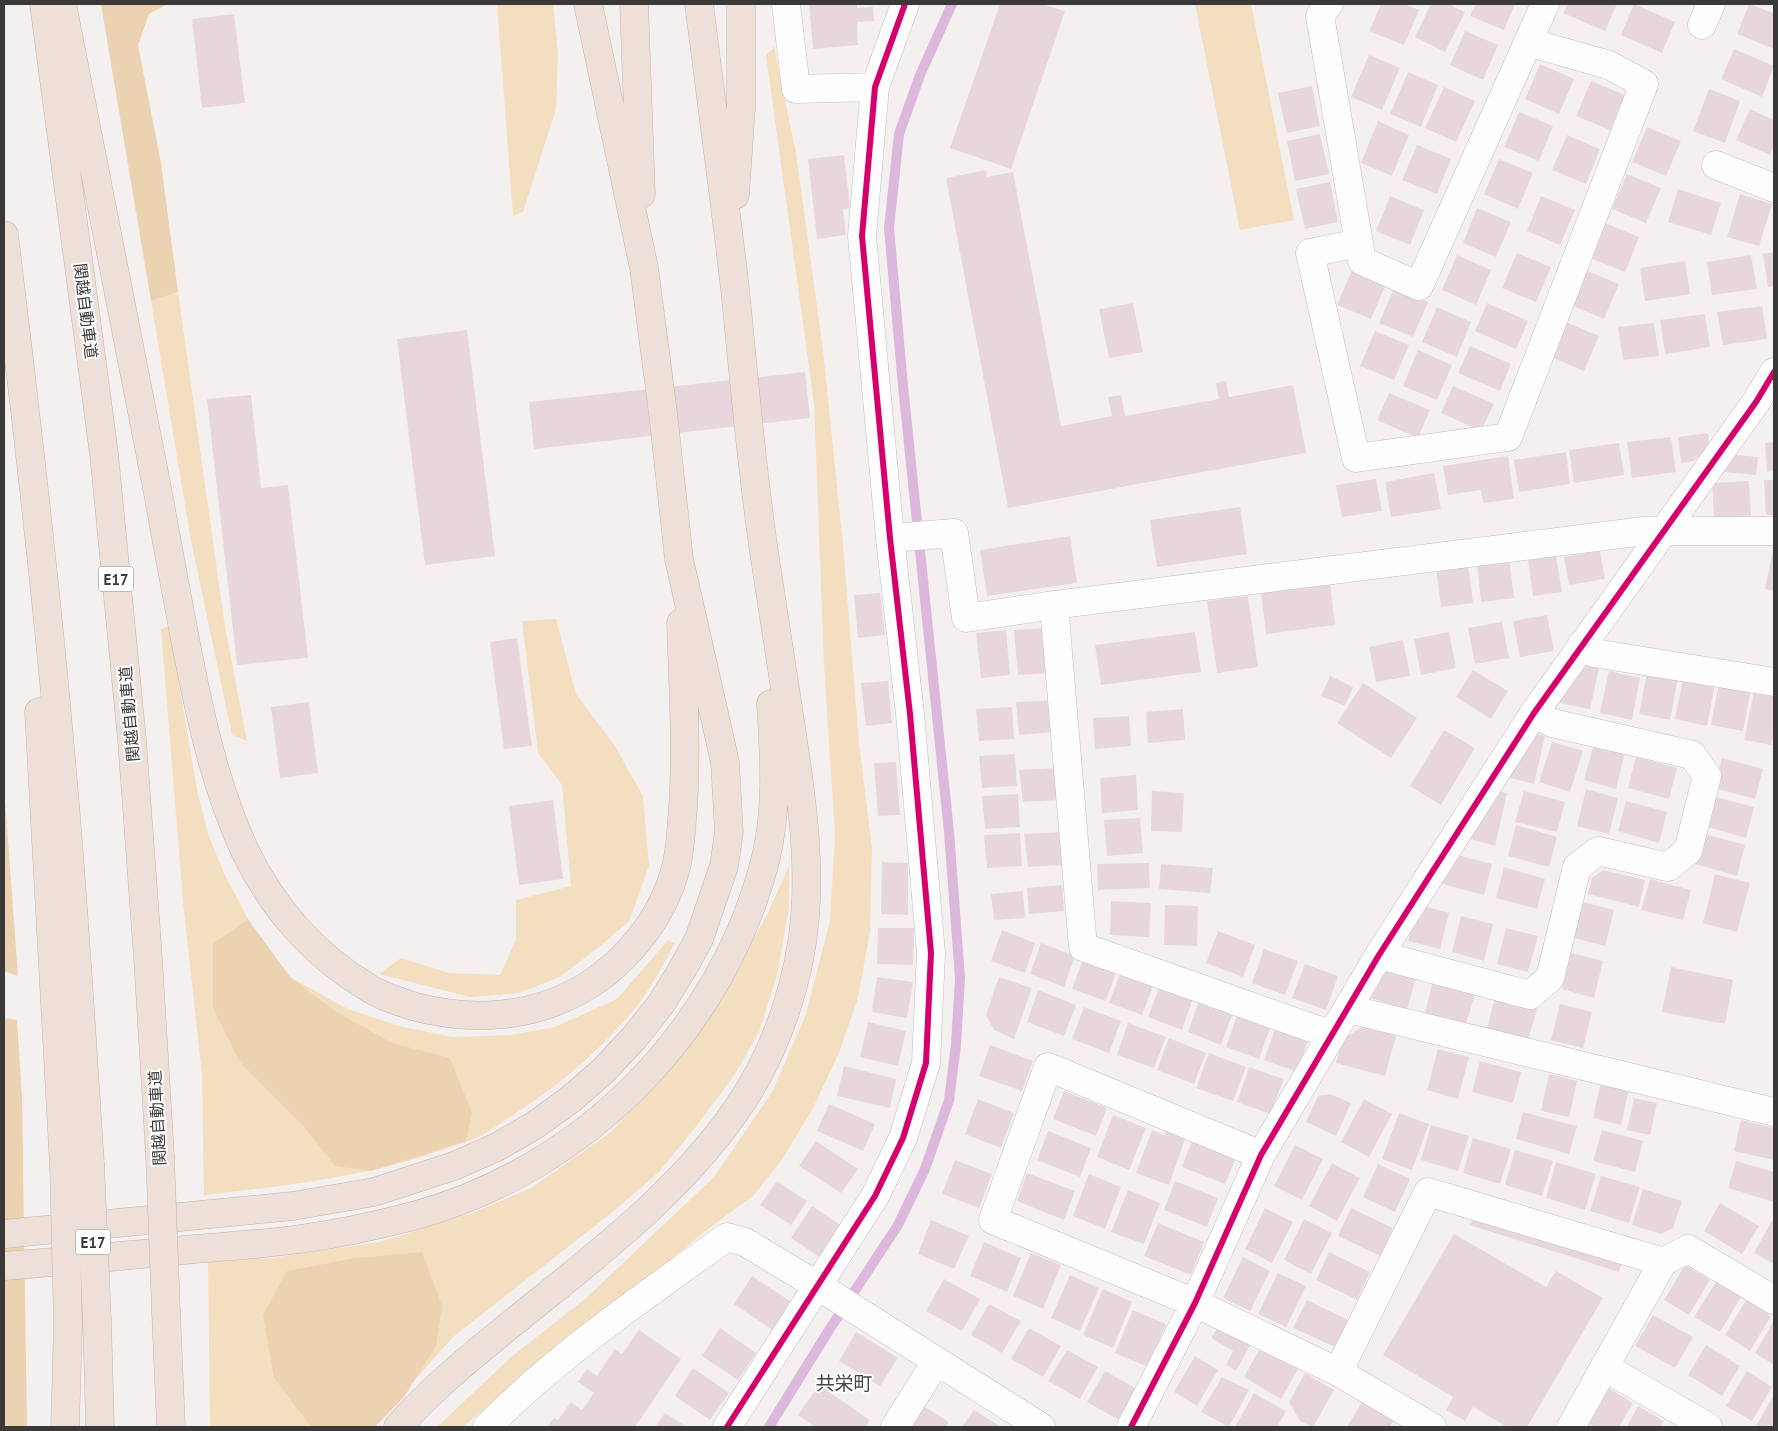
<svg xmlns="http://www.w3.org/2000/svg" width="1778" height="1431" font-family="'PT Sans','Noto Sans JP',sans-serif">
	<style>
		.green { fill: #f4dec0 }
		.forest { fill: #ebd2b1 }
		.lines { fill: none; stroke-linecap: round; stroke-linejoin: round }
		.stream { stroke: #dcb8dd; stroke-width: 10 }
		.building { fill: #e7d7dd }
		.minor-casing { stroke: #c2bebe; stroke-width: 29 }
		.highway-casing { stroke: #c2b3ac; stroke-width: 29 }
		.minor { stroke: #fefdfd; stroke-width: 28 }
		.highway { stroke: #ece0d9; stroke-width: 28 }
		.highway-bridge-casing { stroke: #c2b3ac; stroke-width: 29; stroke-linecap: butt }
		.highway-bridge { stroke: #ece0d9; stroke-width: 28 }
		.cycleway-casing { stroke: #fefefe; stroke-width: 9 }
		.cycleway { stroke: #d6006c; stroke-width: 6 }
		.labels { text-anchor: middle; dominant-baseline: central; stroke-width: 4; stroke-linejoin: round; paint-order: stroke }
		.shield { fill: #fefefe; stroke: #767473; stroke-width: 1 }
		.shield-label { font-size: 15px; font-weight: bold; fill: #3b3938 }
		.street-label { font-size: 16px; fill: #3b3938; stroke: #fefefe }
		.quarter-label { font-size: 19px; fill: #494443; stroke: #fefefe }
	</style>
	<rect width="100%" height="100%" fill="#f5f0f0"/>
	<!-- green -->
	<path class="green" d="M497 4H553L558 54 556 109 523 212 513 216Z
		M1195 4H1251L1294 220 1240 230Z
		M774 47 796 153 823 350 843 545 859 743 872 848 870 931 858 998 839 1053 812 1110 781 1161 753 1196 704 1232 631 1293 550 1352 463 1427H437L511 1357 585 1299 714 1177 772 1092 805 1017 830 921 835 835 824 665 814 403 766 55Z
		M178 292 225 627 247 741 232 735 191 541 151 301Z
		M556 619 576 694 615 746 643 796 649 866 629 921 599 947 560 977 519 993 470 997 379 974 401 958 449 973 500 975 516 940V900L571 886 562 785 538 753 522 621Z
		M169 626 198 795 209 837 225 875 248 919 275 959 290 977 348 1009 399 1026 453 1037 510 1035 555 1027 617 999 668 940 675 943C664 963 653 984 640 1002 604 1048 559 1086 510 1117 500 1123 491 1131 481 1136 470 1141 457 1145 445 1149 368 1177 285 1186 204 1195L202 1075 183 901 161 629Z
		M789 866V908L777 975 759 1032 734 1076 694 1129 659 1172 615 1210 453 1337 406 1390 369 1427H210L208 1261 271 1258 379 1242 472 1213 531 1188 608 1134 660 1082 728 981 766 917Z"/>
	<!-- forest -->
	<path class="forest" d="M101 4H168L149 14 138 45 161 163 178 292 151 301Z
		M4 787 18 976 4 971Z
		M248 919 290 977 336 1012 392 1043 450 1058 472 1113 466 1141 371 1171 335 1166 306 1129 239 1061 213 1008V944Z
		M4 1018 17 1020 22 1097 27 1427H4Z
		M422 1252 442 1306 436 1346 404 1397 375 1427H311L274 1378 263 1315 287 1271 356 1258Z"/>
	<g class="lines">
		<!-- stream -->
		<path class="stream" d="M769 1427 829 1330 898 1225 925 1169 949 1100 956 1045 960 978 949 832 903 386 889 228 899 134 920 75 952 4"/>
	</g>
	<!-- building -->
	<path class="building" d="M809 4H857V8L873 7 874 21 857 22 858 45 813 49Z
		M1000 4H1042L1065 11 1011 169 950 148Z
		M1381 4H1404L1419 10 1404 45 1369 31Z
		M1431 4H1448L1465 12 1445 52 1415 37Z
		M1476 4H1515L1504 30 1470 16Z
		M1568 4H1617L1605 31 1563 13Z
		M1634 4 1675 22 1662 53 1621 35Z
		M1749 4 1774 13V49L1737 34Z
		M234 14 245 103 202 108 192 19Z
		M1465 31 1498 45 1483 80 1450 65Z
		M1734 49 1774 66 1762 97 1721 79Z
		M1369 55 1400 68 1382 110 1351 97Z
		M1540 64 1574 79 1559 114 1525 99Z
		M1408 72 1438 85 1421 127 1390 114Z
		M1591 81 1625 95 1610 130 1576 116Z
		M1312 86 1320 126 1287 133 1278 93Z
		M1444 87 1475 101 1456 142 1425 128Z
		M1709 89 1740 101 1725 143 1693 131Z
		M1750 109 1774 120V144L1770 155 1736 140Z
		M1519 112 1553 126 1539 161 1504 147Z
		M1378 121 1409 135 1392 176 1361 163Z
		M1647 127 1681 141 1666 176 1632 162Z
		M1320 134 1329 174 1295 181 1287 141Z
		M1567 135 1600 149 1586 184 1552 170Z
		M1417 145 1451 159 1437 194 1402 180Z
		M844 155 850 208 843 209 846 235 817 239 808 159Z
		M1499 159 1533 173 1518 209 1484 194Z
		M986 170 987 177 1013 172 1061 426 1112 416 1108 397 1121 395 1125 416 1219 399 1216 383 1226 381 1229 397 1293 385 1306 453 1008 508 946 178Z
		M1627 174 1661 188 1646 223 1612 209Z
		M1330 182 1338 222 1305 229 1296 189Z
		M1678 189 1721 203 1711 235 1668 222Z
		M1740 194 1772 204 1759 246 1727 237Z
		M1390 196 1424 210 1410 245 1376 231Z
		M1541 196 1575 210 1560 245 1527 231Z
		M1477 208 1511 222 1496 257 1463 243Z
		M1605 223 1639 237 1625 272 1590 258Z
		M1774 252V286L1768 287 1763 254Z
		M1517 253 1551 267 1536 302 1502 288Z
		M1457 255 1491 270 1476 305 1442 290Z
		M1751 255 1757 289 1712 295 1707 262Z
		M1685 261 1690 294 1645 301 1640 268Z
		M1352 270 1386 284 1371 319 1337 305Z
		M1585 270 1619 284 1604 319 1571 305Z
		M1394 288 1428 302 1413 337 1379 323Z
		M1133 303 1143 352 1109 358 1099 309Z
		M1487 303 1528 321 1516 349 1475 331Z
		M1762 306 1767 339 1723 345 1717 312Z
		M1437 307 1471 322 1457 357 1422 342Z
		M1705 314 1710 347 1665 354 1660 320Z
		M1566 322 1599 336 1584 371 1551 357Z
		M1654 323 1659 356 1623 360 1618 327Z
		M467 330 495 556 425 565 397 339Z
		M1375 331 1409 345 1394 380 1360 366Z
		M1470 346 1511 364 1500 391 1458 373Z
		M1418 350 1452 365 1437 400 1403 386Z
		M805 372 810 418 534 449 529 402Z
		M1453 386 1494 404 1481 431 1441 413Z
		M1389 393 1430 410 1418 438 1377 420Z
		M251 395 261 488 288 485 308 658 237 665 207 399Z
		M1708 433 1709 446 1694 461 1681 463 1678 437Z
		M1671 437 1676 472 1632 478 1627 442Z
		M1774 442V471L1767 472 1765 443Z
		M1619 443 1624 475 1574 483 1569 450Z
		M1566 452 1570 484 1519 492 1514 460Z
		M1726 454 1758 457 1756 475 1724 472Z
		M1508 456 1514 499 1483 503 1481 490 1448 495 1443 466Z
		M1434 473 1441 509 1391 517 1385 482Z
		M1376 479 1382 511 1342 517 1336 485Z
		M1764 480H1774V515H1766Z
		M1749 481 1751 516 1714 517 1712 483Z
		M1240 507 1247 554 1157 567 1150 520Z
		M1070 536 1077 583 987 596 980 550Z
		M1773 549H1774V591L1765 589Z
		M1600 551 1605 579 1569 585 1564 557Z
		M1556 556 1562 592 1533 596 1528 560Z
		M1509 557 1514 598 1481 602 1477 561Z
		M1468 563 1473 603 1441 607 1436 567Z
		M1330 582 1335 625 1266 634 1261 591Z
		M880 593 885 635 858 638 854 595Z
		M1248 596 1258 667 1217 673 1207 601Z
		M1547 615 1554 651 1520 657 1513 621Z
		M1502 622 1509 658 1475 664 1468 628Z
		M1043 628 1048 673 1018 675 1014 630Z
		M1006 630 1010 675 981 678 976 633Z
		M1195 632 1201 672 1101 685 1095 645Z
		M1449 632 1456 668 1421 675 1414 639Z
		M517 638 532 746 504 749 490 642Z
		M1403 640 1410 676 1376 682 1369 647Z
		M1579 662 1599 668 1590 709 1559 703 1565 680Z
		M1473 670 1508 691 1491 719 1456 697Z
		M1609 671 1640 678 1632 720 1600 713Z
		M1647 672 1678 678 1670 720 1639 714Z
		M1330 676 1353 687 1345 706 1321 696Z
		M1683 678 1715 684 1707 726 1675 719Z
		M888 681 892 723 866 726 861 683Z
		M1363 683 1417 718 1391 758 1337 723Z
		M1719 683 1751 689 1743 731 1711 725Z
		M1754 692 1774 696V727L1771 745 1744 740Z
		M1052 700 1055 732 1019 735 1016 702Z
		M309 702 318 773 280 778 271 707Z
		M1012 707 1014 739 979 741 976 709Z
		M1183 709 1185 740 1148 743 1146 712Z
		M1129 716 1131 746 1095 749 1093 718Z
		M1444 730 1475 748 1441 805 1410 786Z
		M1527 731 1545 736 1534 784 1503 776Z
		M1552 742 1583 751 1570 792 1539 782Z
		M1594 744 1625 753 1616 789 1584 780Z
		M1015 754 1017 786 982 788 979 756Z
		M1636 757 1677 768 1669 799 1628 788Z
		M1722 758 1763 769 1755 799 1714 788Z
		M896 762 900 815 878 816 874 763Z
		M1055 768 1058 800 1023 802 1019 770Z
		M1136 775 1138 810 1102 813 1100 778Z
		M1491 789 1507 793 1495 846 1464 837Z
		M1586 789 1618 798 1609 834 1577 826Z
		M1152 791 1184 793 1182 832 1151 831Z
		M1524 791 1565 802 1557 832 1515 822Z
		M1018 794 1020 827 985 829 982 796Z
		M1712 796 1754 807 1746 838 1704 826Z
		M553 800 563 879 519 885 509 806Z
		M1626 801 1667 812 1659 843 1618 831Z
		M1140 818 1143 853 1107 856 1104 820Z
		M1516 825 1557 837 1549 867 1508 856Z
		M1060 832 1063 865 1028 867 1024 834Z
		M1020 833 1022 866 987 868 984 835Z
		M1704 834 1745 845 1737 876 1695 864Z
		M1450 853 1492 864 1484 895 1442 884Z
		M882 862 908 863V915L881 914Z
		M1149 863 1150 888 1098 890 1097 864Z
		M1161 864 1213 868 1210 893 1159 889Z
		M1504 867 1545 879 1537 909 1496 898Z
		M1603 870 1645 880 1639 907 1588 894 1592 878Z
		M1715 874 1750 883 1737 932 1703 923Z
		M1650 879 1691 890 1683 920 1641 910Z
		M1062 885 1064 911 1029 914 1027 888Z
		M1023 891 1025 918 994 920 991 894Z
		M1111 901 1151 903 1149 937 1110 935Z
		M1583 902 1614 910 1605 946 1574 938Z
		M1417 904 1449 913 1440 949 1408 941Z
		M1165 905 1198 906 1197 946 1164 945Z
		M1461 916 1493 924 1484 961 1452 952Z
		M878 928H914L913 965 877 964Z
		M1506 928 1538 936 1528 972 1497 964Z
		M1002 930 1035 943 1025 973 991 961Z
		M1218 931 1255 945 1243 977 1206 963Z
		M1041 943 1075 956 1064 987 1030 974Z
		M1264 949 1298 961 1285 995 1252 983Z
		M1571 953 1603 961 1594 998 1562 989Z
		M1085 954 1118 967 1106 1001 1072 989Z
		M1305 964 1338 976 1326 1010 1292 998Z
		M1374 967 1416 978 1407 1009 1366 997Z
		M1671 967 1733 980 1725 1024 1662 1012Z
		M1122 968 1155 981 1142 1015 1109 1003Z
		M877 977 913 982 907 1018 872 1012Z
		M999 977 1032 988 1014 1039 994 1030 986 1015Z
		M1433 982 1475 994 1466 1024 1425 1013Z
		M1161 983 1194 995 1182 1030 1148 1017Z
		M1038 990 1076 1005 1064 1036 1027 1022Z
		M1200 998 1234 1010 1221 1045 1188 1032Z
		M1495 998 1537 1009 1528 1040 1487 1029Z
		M1560 1004 1592 1012 1583 1048 1551 1040Z
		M1084 1007 1121 1021 1109 1053 1072 1039Z
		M1238 1013 1271 1025 1259 1059 1226 1047Z
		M868 1022 906 1031 898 1066 860 1057Z
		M1128 1023 1166 1037 1154 1068 1117 1055Z
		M1276 1026 1309 1038 1297 1072 1264 1060Z
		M1363 1026 1396 1036 1385 1076 1336 1063 1342 1040Z
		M1169 1038 1206 1053 1194 1084 1157 1070Z
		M990 1045 1033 1061 1022 1091 979 1076Z
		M1438 1049 1469 1057 1458 1099 1427 1090Z
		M1209 1053 1246 1067 1233 1101 1196 1088Z
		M1480 1061 1521 1072 1513 1103 1472 1092Z
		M844 1066 896 1079 890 1108 837 1096Z
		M1249 1067 1284 1079 1270 1114 1237 1102Z
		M1549 1074 1577 1081 1569 1117 1541 1111Z
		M1601 1082 1629 1088 1621 1125 1593 1118Z
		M1064 1091 1107 1108 1096 1136 1053 1119Z
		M1330 1094 1351 1103 1336 1136 1306 1122 1318 1096Z
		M1634 1098 1657 1103 1650 1135 1627 1130Z
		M978 1099 1014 1113 1001 1148 965 1134Z
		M1364 1099 1392 1114 1369 1157 1341 1142Z
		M829 1104 875 1124 863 1151 817 1131Z
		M1523 1112 1577 1126 1569 1154 1516 1139Z
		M1399 1113 1429 1124 1412 1170 1382 1159Z
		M1113 1115 1146 1128 1129 1170 1097 1157Z
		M1741 1120 1774 1128V1160L1734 1151Z
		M1431 1125 1469 1136 1458 1171 1421 1160Z
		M1167 1128 1186 1136 1169 1185 1136 1173 1152 1130 1164 1135Z
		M1602 1130 1643 1141 1635 1172 1593 1161Z
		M1048 1131 1091 1148 1080 1177 1037 1160Z
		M1193 1138 1237 1155 1225 1184 1182 1167Z
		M1473 1138 1511 1149 1500 1184 1463 1173Z
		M816 1141 858 1169 841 1193 799 1166Z
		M1295 1145 1323 1159 1302 1200 1274 1186Z
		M1515 1150 1553 1161 1542 1196 1505 1185Z
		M955 1160 992 1174 979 1208 942 1194Z
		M1736 1161 1774 1172V1202L1728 1188Z
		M1556 1162 1596 1174 1585 1210 1546 1198Z
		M1332 1163 1360 1178 1337 1221 1309 1206Z
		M1378 1164 1410 1179 1395 1212 1363 1197Z
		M1027 1173 1075 1191 1064 1220 1017 1201Z
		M1089 1174 1121 1187 1105 1229 1073 1216Z
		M1601 1176 1640 1187 1629 1223 1590 1211Z
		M777 1181 807 1201 791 1225 760 1205Z
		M1175 1181 1218 1198 1207 1227 1164 1210Z
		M1643 1189 1682 1201 1673 1228 1661 1234 1632 1225Z
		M1128 1190 1160 1203 1144 1244 1111 1232Z
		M1720 1203 1759 1226 1742 1254 1704 1231Z
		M812 1206 842 1226 821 1258 791 1238Z
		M1265 1208 1293 1222 1272 1263 1245 1249Z
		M1351 1208 1393 1228 1380 1256 1338 1236Z
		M1474 1214 1623 1261 1619 1272 1470 1225Z
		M1774 1217V1264L1754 1253Z
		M1304 1219 1332 1233 1311 1274 1284 1260Z
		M931 1220 969 1236 954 1269 918 1254Z
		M1158 1223 1204 1242 1191 1275 1144 1256Z
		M1454 1234 1546 1287 1556 1271 1603 1298 1527 1427H1507L1473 1407 1465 1421 1446 1410 1453 1397 1383 1355Z
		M984 1242 1021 1258 1007 1292 970 1276Z
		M1329 1252 1370 1272 1357 1300 1316 1280Z
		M1031 1253 1061 1265 1043 1309 1013 1296Z
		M1243 1257 1270 1271 1250 1311 1223 1298Z
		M1685 1265 1710 1280 1689 1315 1664 1300Z
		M1278 1273 1306 1286 1286 1327 1258 1314Z
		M1070 1275 1099 1288 1080 1331 1051 1318Z
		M752 1276 793 1303 774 1331 734 1304Z
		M944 1279 980 1299 962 1331 926 1311Z
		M1716 1282 1741 1297 1720 1332 1694 1317Z
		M1103 1289 1132 1302 1113 1348 1083 1335Z
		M1307 1300 1348 1320 1335 1347 1293 1328Z
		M1746 1300 1771 1316 1750 1351 1725 1335Z
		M989 1304 1021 1321 1002 1353 971 1335Z
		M1133 1310 1166 1324 1148 1367 1115 1353Z
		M1653 1315 1693 1337 1675 1368 1635 1346Z
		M1774 1320V1365L1755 1353Z
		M1220 1324 1252 1342 1236 1371 1226 1365 1233 1351 1211 1338Z
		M720 1328 756 1353 738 1380 702 1356Z
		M1029 1328 1061 1346 1043 1377 1011 1359Z
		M639 1330 681 1359 635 1427H547L554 1418 558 1420 571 1402 582 1410 594 1393 578 1382 587 1369 597 1376 615 1349 622 1354Z
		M856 1332 898 1358 880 1386 839 1361Z
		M1706 1345 1740 1366 1722 1396 1688 1375Z
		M1260 1348 1298 1369 1281 1399 1244 1377Z
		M1067 1350 1098 1367 1080 1399 1048 1381Z
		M1195 1356 1218 1370 1197 1406 1174 1392Z
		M693 1368 729 1393 710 1420 675 1396Z
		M1105 1371 1137 1389 1119 1420 1087 1402Z
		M1747 1371 1772 1387 1752 1421 1726 1406Z
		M1305 1373 1334 1390 1313 1427 1300 1421 1289 1402Z
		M1222 1377 1249 1390 1229 1427 1201 1412Z
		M819 1385 870 1420 865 1427H815L798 1415Z
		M1608 1388 1633 1403 1619 1427H1594L1588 1423Z
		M1254 1393 1286 1411 1277 1427H1235Z
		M1774 1395V1427H1761L1756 1425Z
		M1362 1402 1394 1420 1390 1427H1347Z
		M923 1406 949 1422 946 1427H910Z
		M1638 1406 1664 1421 1660 1427H1627Z
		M974 1410 1001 1427H962Z
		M665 1413 687 1427H655Z"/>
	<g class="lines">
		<defs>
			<path id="minor" d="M786 4 796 89 875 87
				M1329 4 1320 16 1362 261 1419 286 1545 4
				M1702 25 1711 4
				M1716 165 1774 188
				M1359 243 1310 253 1356 458 1508 437 1644 84 1609 65 1528 42
				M890 538 954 533 966 618 1054 605 1644 531H1774
				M1054 605 1083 947 1332 1035
				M1582 644 1594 653 1774 682
				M1379 955 1530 995 1550 978 1577 867 1598 851 1668 867 1688 851 1707 776 1692 755 1552 723 1534 713
				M1348 1009 1774 1112
				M1261 1155 1048 1067 993 1220 1195 1303 1338 1372 1432 1427
				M1604 1367 1708 1427
				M1338 1372 1428 1192 1663 1262 1688 1249 1774 1300
				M487 1427C557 1356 646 1295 727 1237L745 1242 818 1286 1041 1427
				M727 1427 875 1196 903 1138 926 1063 931 953 910 714 890 538 862 236 875 87 905 4
				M895 1427 936 1362
				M1131 1427 1195 1303 1261 1155 1379 955 1534 713 1756 402 1774 372
				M1571 1427 1663 1262"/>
			<path id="highway" d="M44 4 104 454 132 740 148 958 160 1156
				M62 4C95 167 127 330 158 493 168 548 178 604 189 659 202 725 217 791 246 853 273 909 316 957 369 988 383 997 400 1002 416 1007 474 1022 535 1018 587 986 629 960 664 915 676 867 681 848 681 828 683 808 687 747 683 685 681 623
				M634 4 641 194
				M735 195 741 108V4
				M4 235C25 406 45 576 60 748 73 886 81 1025 90 1164
				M39 712 64 1167
				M4 1234 293 1206 374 1192 454 1166 497 1147 535 1125 571 1099 603 1071 634 1038 661 1004 682 970 699 939 724 866 729 832 725 762 679 559 663 413 644 268 588 4
				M4 1266C68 1261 132 1255 195 1249 230 1246 265 1244 300 1239 338 1234 375 1226 413 1216 584 1170 723 1030 766 857 778 807 774 755 771 704
				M166 1312 171 1427
				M97 1321 100 1427
				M65 1427 68 1325
				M398 1427C431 1389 472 1356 510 1325 593 1258 687 1188 745 1097 778 1045 800 979 805 917 810 856 801 794 792 734 783 673 773 613 764 552 751 465 744 377 735 289 724 194 711 99 699 4"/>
		</defs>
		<!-- minor casing -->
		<use href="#minor" class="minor-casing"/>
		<!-- highway casing -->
		<use href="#highway" class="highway-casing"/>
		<!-- minor -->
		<use href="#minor" class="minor"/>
		<!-- highway -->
		<use href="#highway" class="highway"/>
		<defs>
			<path id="highway-bridge" d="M160 1156 166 1312
				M90 1164 97 1321
				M64 1167 68 1325"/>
		</defs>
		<!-- highway-bridge casing -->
		<use href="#highway-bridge" class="highway-bridge-casing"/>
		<!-- highway-bridge -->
		<use href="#highway-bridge" class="highway-bridge"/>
		<defs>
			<path id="cycleway" d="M727 1427 875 1196 903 1138 926 1063 931 953 910 714 890 538 862 236 875 87 905 4
				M1131 1427 1195 1303 1261 1155 1379 955 1534 713 1756 402 1774 372"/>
		</defs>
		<!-- cycleway casing -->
		<use href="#cycleway" class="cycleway-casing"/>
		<!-- cycleway -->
		<use href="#cycleway" class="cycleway"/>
	</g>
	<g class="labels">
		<!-- shield labels -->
		<g class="shield">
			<rect x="98.5" y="566.5" width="35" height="25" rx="4"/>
			<rect x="75.5" y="1229.5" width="35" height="25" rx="4"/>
		</g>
		<g class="shield-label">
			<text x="116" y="579">E17</text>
			<text x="93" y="1242">E17</text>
		</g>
		<!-- street labels -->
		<g class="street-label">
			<text transform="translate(86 311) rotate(83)">関越自動車道</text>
			<text transform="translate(129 714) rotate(-95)">関越自動車道</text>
			<text transform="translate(157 1118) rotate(-93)">関越自動車道</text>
		</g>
		<!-- quarter labels -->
		<g class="quarter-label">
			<text x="844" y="1383">共栄町</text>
		</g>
	</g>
	<!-- border -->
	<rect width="1778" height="1431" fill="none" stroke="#3b3938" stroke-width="10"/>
</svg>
